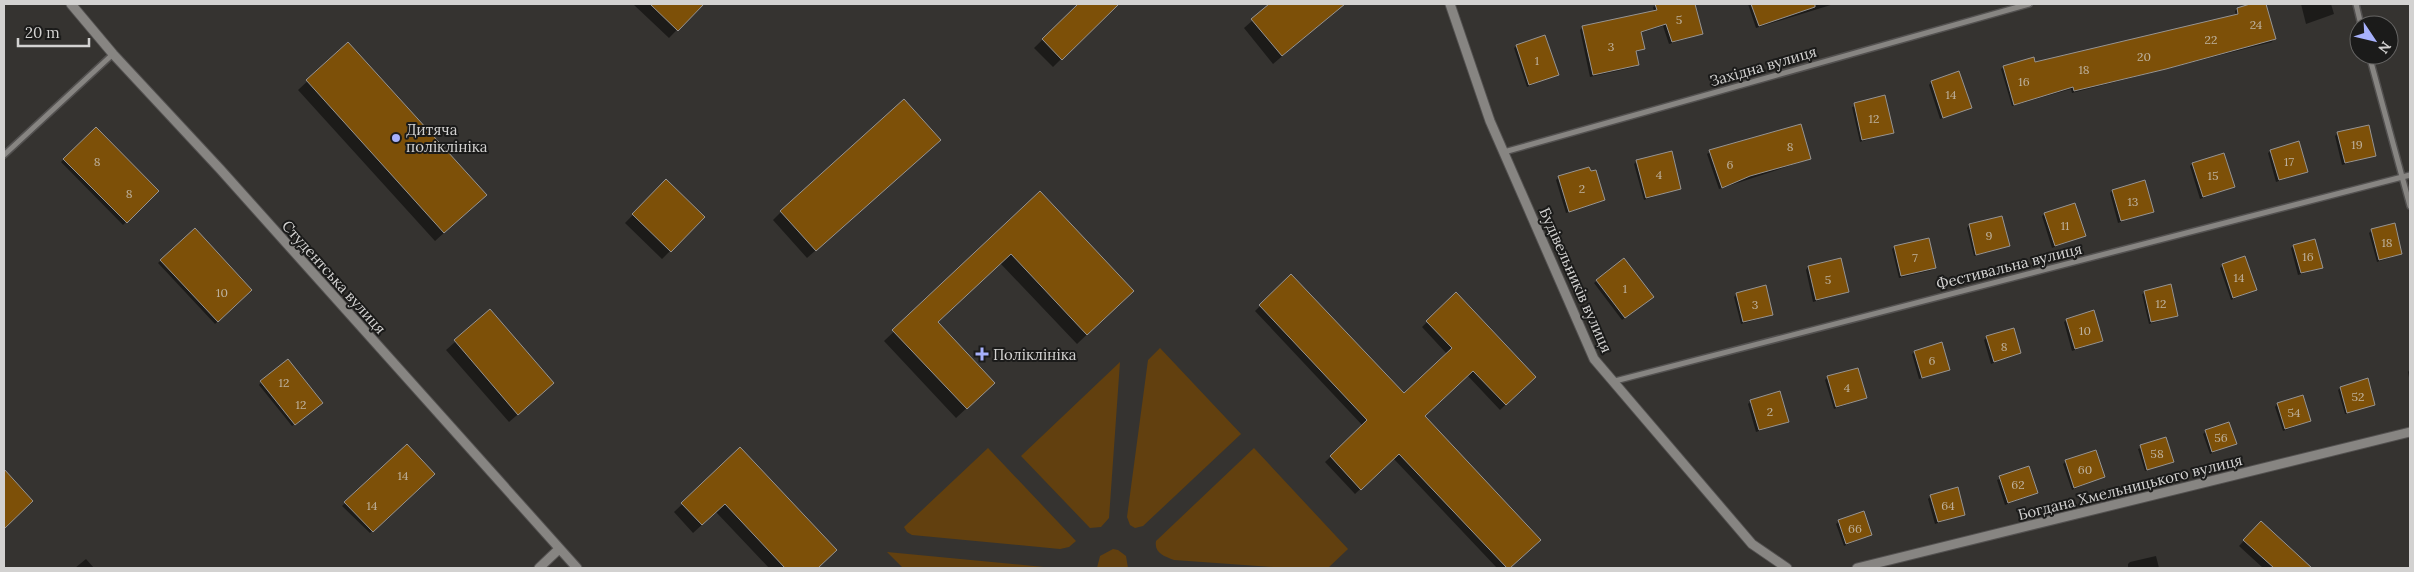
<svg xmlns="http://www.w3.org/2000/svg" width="2414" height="572" font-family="Lora,serif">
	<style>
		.grass { fill: #62400f }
		.shadow { fill: #0007 }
		.building { fill: #7d5008; stroke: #979492 }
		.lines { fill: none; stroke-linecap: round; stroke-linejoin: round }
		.minor-casing { stroke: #535150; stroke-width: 8 }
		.tertiary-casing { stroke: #535150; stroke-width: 11 }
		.minor { stroke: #878582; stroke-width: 5 }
		.tertiary { stroke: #878582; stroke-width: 9 }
		.poi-dot { fill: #a7b1fc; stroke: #1b1b1a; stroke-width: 2 }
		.labels { text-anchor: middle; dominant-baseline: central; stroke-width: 4; stroke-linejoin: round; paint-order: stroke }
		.number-label { font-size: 12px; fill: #beb29f }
		.street-label { font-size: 15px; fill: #d3d2d1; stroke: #1b1b1a }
		.poi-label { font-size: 15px; fill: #d3d2d1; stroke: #1b1b1a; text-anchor: start }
	</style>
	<rect width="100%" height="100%" fill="#353330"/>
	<!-- grass -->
	<path class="grass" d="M1160 348 1241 434 1143 526 1135 528 1130 525 1127 517 1148 360Z
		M1120 362 1109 518 1101 527 1090 528 1021 456Z
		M988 448 1076 541 1069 547 1060 549 912 535 907 532 904 527Z
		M1254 448 1348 549 1328 568H1286L1174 560C1164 556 1154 553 1156 541Z
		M1113 549 1118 550 1126 556 1128 568H1097L1100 556Z
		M887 552 1054 568H903Z"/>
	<!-- shadow -->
	<path class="shadow" d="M633 4H702L669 38Z
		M1079 4H1117L1053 67 1034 48Z
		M1271 4H1325L1333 13 1273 64 1244 28Z
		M1658 4H1694L1701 34 1669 44 1663 26 1640 33 1644 48 1636 52 1638 65 1635 67 1590 77 1580 30 1583 27 1654 12 1653 7Z
		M1748 4H1834L1756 28Z
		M2255 4H2265L2274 39 2272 42 2072 93 2071 89 2012 106 2001 69 2004 67 2034 64 2236 16 2235 11 2237 9Z
		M2301 4H2331L2334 14 2306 24Z
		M348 44 477 203 435 241 298 90Z
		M1517 46 1557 74 1527 87 1514 48Z
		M1931 82 1970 108 1940 119 1929 85Z
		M1884 97 1892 132 1860 142 1852 107Z
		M96 128 157 191 123 225 61 162Z
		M2338 133 2375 155 2342 165 2335 136Z
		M931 148 807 258 773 220 781 212Z
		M2271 151 2307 171 2276 182 2268 153Z
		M1710 152 1810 159 1719 189 1707 154Z
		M1637 161 1680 188 1644 200 1634 164Z
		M2192 164 2233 187 2200 199 2190 166Z
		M1559 177 1604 200 1566 213 1556 180Z
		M666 181 704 217 662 259 625 223Z
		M2112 191 2152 211 2118 223 2110 193Z
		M1040 193 1123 300 1077 344 1000 263 937 323 984 392 956 418 884 341Z
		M2045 214 2084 236 2052 248 2042 216Z
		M1969 225 2009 246 1974 256 1967 228Z
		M195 230 251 290 215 324 158 263Z
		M2372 230 2401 254 2377 262 2369 233Z
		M2294 246 2321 268 2298 275 2291 248Z
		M1895 247 1935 267 1932 270 1899 278 1892 249Z
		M1624 260 1650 299 1622 320 1594 283Z
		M2223 265 2255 290 2231 300 2220 268Z
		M1808 267 1847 292 1813 302 1806 270Z
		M1291 276 1404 395 1447 354 1422 327 1456 294 1534 377 1500 410 1467 375 1423 417 1539 540 1509 568H1497L1393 458 1355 494 1325 462 1363 426 1255 311Z
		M2170 286 2177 316 2149 324 2142 294Z
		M1737 294 1772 315 1741 324 1734 297Z
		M490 311 545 391 509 422 446 350Z
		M2067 320 2102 341 2072 351 2064 322Z
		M1987 337 2020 352 1991 364 1984 340Z
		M1915 352 1948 369 1919 379 1912 354Z
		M2410 369V383L2408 372Z
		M1828 377 1865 398 1834 409 1825 380Z
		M261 382 319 406 292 426 259 385Z
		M2341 388 2374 404 2345 414 2338 390Z
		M1751 401 1788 421 1756 432 1748 404Z
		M2277 404 2310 421 2283 431 2275 407Z
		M2206 431 2235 443 2210 454 2203 434Z
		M2165 438 2172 461 2145 471 2138 449Z
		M407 445 433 474 370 533 342 506Z
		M740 449 835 550 816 568H769L716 512 693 533 674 512Z
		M2066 461 2103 477 2072 490 2063 464Z
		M2028 467 2037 492 2005 505 1997 480Z
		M4 471 32 501 4 527Z
		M1931 496 1964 514 1935 524 1928 499Z
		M1839 521 1870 535 1844 546 1836 524Z
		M2261 523 2311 568H2263L2239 546Z
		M2156 556 2159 568H2128V564L2130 562Z
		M86 559 94 568H75Z"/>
	<!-- building -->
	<path class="building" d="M650 4H704L678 31Z
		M1078 4H1119L1062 60 1042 39Z
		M1269 4H1345L1282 56 1251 19Z
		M1655 4H1695L1703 34 1672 42 1666 24 1641 32 1645 49 1636 51 1639 65 1593 75 1582 26 1657 10Z
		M1751 4H1815V7L1759 26Z
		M2250 4H2266L2276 39 2166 69 2074 91 2073 87 2014 105 2003 66 2034 57 2035 62 2238 14 2237 8Z
		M1545 35 1559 75 1529 85 1516 45Z
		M348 42 487 195 444 233 306 80Z
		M1959 71 1972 108 1943 118 1931 81Z
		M1885 95 1894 133 1862 140 1854 103Z
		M904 99 941 140 816 251 780 211Z
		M1801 124 1811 159 1750 176 1722 188 1709 150Z
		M2369 125 2376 156 2345 163 2337 132Z
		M96 127 159 191 127 223 63 159Z
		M2299 141 2308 172 2279 180 2270 150Z
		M1672 151 1681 189 1646 198 1636 160Z
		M2224 153 2235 187 2203 197 2192 163Z
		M1589 167 1591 171 1596 170 1605 200 1569 212 1558 176Z
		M666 179 705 217 671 252 632 214Z
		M2145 180 2154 212 2121 221 2112 190Z
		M1040 191 1134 291 1087 335 1011 254 938 322 995 383 967 409 892 330Z
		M2075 203 2086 236 2055 246 2044 213Z
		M2002 216 2010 246 1976 255 1969 224Z
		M2395 223 2402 254 2379 260 2371 229Z
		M195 228 252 290 218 322 160 260Z
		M1929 238 1936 268 1901 276 1894 246Z
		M2315 239 2323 268 2301 273 2293 245Z
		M2245 256 2257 290 2233 298 2222 264Z
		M1624 258 1654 297 1625 318 1596 280Z
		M1841 258 1849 292 1816 300 1808 266Z
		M1291 274 1404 393 1452 348 1426 321 1456 292 1536 377 1506 405 1473 371 1425 416 1541 540 1510 568H1507L1399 454 1361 490 1330 456 1367 420 1259 305Z
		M2171 284 2178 316 2151 322 2144 291Z
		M1766 285 1773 315 1743 322 1736 293Z
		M490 309 554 383 518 415 454 340Z
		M2094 310 2103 341 2075 349 2066 319Z
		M2014 328 2021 353 1994 362 1986 336Z
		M1942 342 1950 370 1922 378 1914 351Z
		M288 359 323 403 295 425 260 381Z
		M1858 368 1867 398 1836 407 1827 376Z
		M2368 378 2375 405 2347 413 2340 387Z
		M1780 391 1789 422 1759 430 1750 400Z
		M2303 395 2311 421 2285 429 2277 403Z
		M2229 422 2237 444 2212 452 2205 430Z
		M2166 437 2174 462 2147 470 2140 445Z
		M407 444 435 474 373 532 344 502Z
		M740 447 837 550 818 568H785L725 504 702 525 681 503Z
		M2096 450 2105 477 2074 488 2065 460Z
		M2029 466 2038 493 2008 503 1999 476Z
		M4 469 33 501 4 529Z
		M1958 487 1965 515 1938 522 1930 495Z
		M1864 511 1872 535 1846 544 1838 520Z
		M2261 521 2312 568H2274L2243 540Z"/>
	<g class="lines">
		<defs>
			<path id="minor" d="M2356 4 2361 25
				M2369 55 2410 206
				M1504 152 2029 4
				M4 155 113 54
				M1615 381 2410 175"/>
			<path id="tertiary" d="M71 4 113 54 220 169 577 568
				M1450 4 1490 121 1594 359 1752 544 1787 568
				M539 568 559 549
				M1857 568 2410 432"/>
		</defs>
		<!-- minor casing -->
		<use href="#minor" class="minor-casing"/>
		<!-- tertiary casing -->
		<use href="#tertiary" class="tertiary-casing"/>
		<!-- minor -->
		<use href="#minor" class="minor"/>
		<!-- tertiary -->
		<use href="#tertiary" class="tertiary"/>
	</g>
	<!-- markers -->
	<g class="poi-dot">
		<circle cx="396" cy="138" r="5"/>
		<path d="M979.5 346.5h5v5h5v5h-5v5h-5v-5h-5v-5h5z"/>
	</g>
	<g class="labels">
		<!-- number labels -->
		<g class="number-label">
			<text x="1679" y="19">5</text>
			<text x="2256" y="24">24</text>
			<text x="2211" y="39">22</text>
			<text x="1611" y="46">3</text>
			<text x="2144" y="56">20</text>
			<text x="1537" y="60">1</text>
			<text x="2084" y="69">18</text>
			<text x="2024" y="81">16</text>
			<text x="1951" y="94">14</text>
			<text x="1874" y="118">12</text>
			<text x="2357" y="144">19</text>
			<text x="1790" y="146">8</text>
			<text x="97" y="161">8</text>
			<text x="2289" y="161">17</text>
			<text x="1730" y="164">6</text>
			<text x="1659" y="174">4</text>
			<text x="2213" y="175">15</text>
			<text x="1582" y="188">2</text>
			<text x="129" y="193">8</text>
			<text x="2133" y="201">13</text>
			<text x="2065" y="225">11</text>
			<text x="1989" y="235">9</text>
			<text x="2387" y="242">18</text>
			<text x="2308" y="256">16</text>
			<text x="1915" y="257">7</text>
			<text x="2239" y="277">14</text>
			<text x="1828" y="279">5</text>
			<text x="1625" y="288">1</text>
			<text x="222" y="292">10</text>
			<text x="2161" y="303">12</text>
			<text x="1755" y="304">3</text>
			<text x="2085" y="330">10</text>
			<text x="2004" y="346">8</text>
			<text x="1932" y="360">6</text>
			<text x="284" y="382">12</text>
			<text x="1847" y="387">4</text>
			<text x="2358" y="396">52</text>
			<text x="301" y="404">12</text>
			<text x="1770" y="411">2</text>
			<text x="2294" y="412">54</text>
			<text x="2221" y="437">56</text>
			<text x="2157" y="453">58</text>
			<text x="2085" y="469">60</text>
			<text x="403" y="475">14</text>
			<text x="2018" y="484">62</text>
			<text x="372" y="505">14</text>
			<text x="1948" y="505">64</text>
			<text x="1855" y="528">66</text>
		</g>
		<!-- street labels -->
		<g class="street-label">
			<text transform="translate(1763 66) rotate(-16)">Західна вулиця</text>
			<text transform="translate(2009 266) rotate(-14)">Фестивальна вулиця</text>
			<text transform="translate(334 277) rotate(48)">Студентська вулиця</text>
			<text transform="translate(1576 280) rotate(66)">Будівельників вулиця</text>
			<text transform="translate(2130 487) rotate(-14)">Богдана Хмельницького вулиця</text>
		</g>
		<!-- poi labels -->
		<g class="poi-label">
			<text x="406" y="129">Дитяча<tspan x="406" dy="17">поліклініка</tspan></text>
			<text x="993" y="354">Поліклініка</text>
		</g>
	</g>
	<!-- border -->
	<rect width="2414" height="572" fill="none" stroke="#d3d2d1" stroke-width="10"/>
	<!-- north arrow -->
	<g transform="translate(2374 40) rotate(125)"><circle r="24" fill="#1b1b1a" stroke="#656463"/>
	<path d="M0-4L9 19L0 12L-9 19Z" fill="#a7b1fc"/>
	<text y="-8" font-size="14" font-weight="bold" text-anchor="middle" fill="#d3d2d1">N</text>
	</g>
	<!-- scale -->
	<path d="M18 38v8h71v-8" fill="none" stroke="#d3d2d1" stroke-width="2.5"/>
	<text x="25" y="38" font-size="15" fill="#d3d2d1" stroke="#1b1b1a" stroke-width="4" paint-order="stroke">20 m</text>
</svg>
